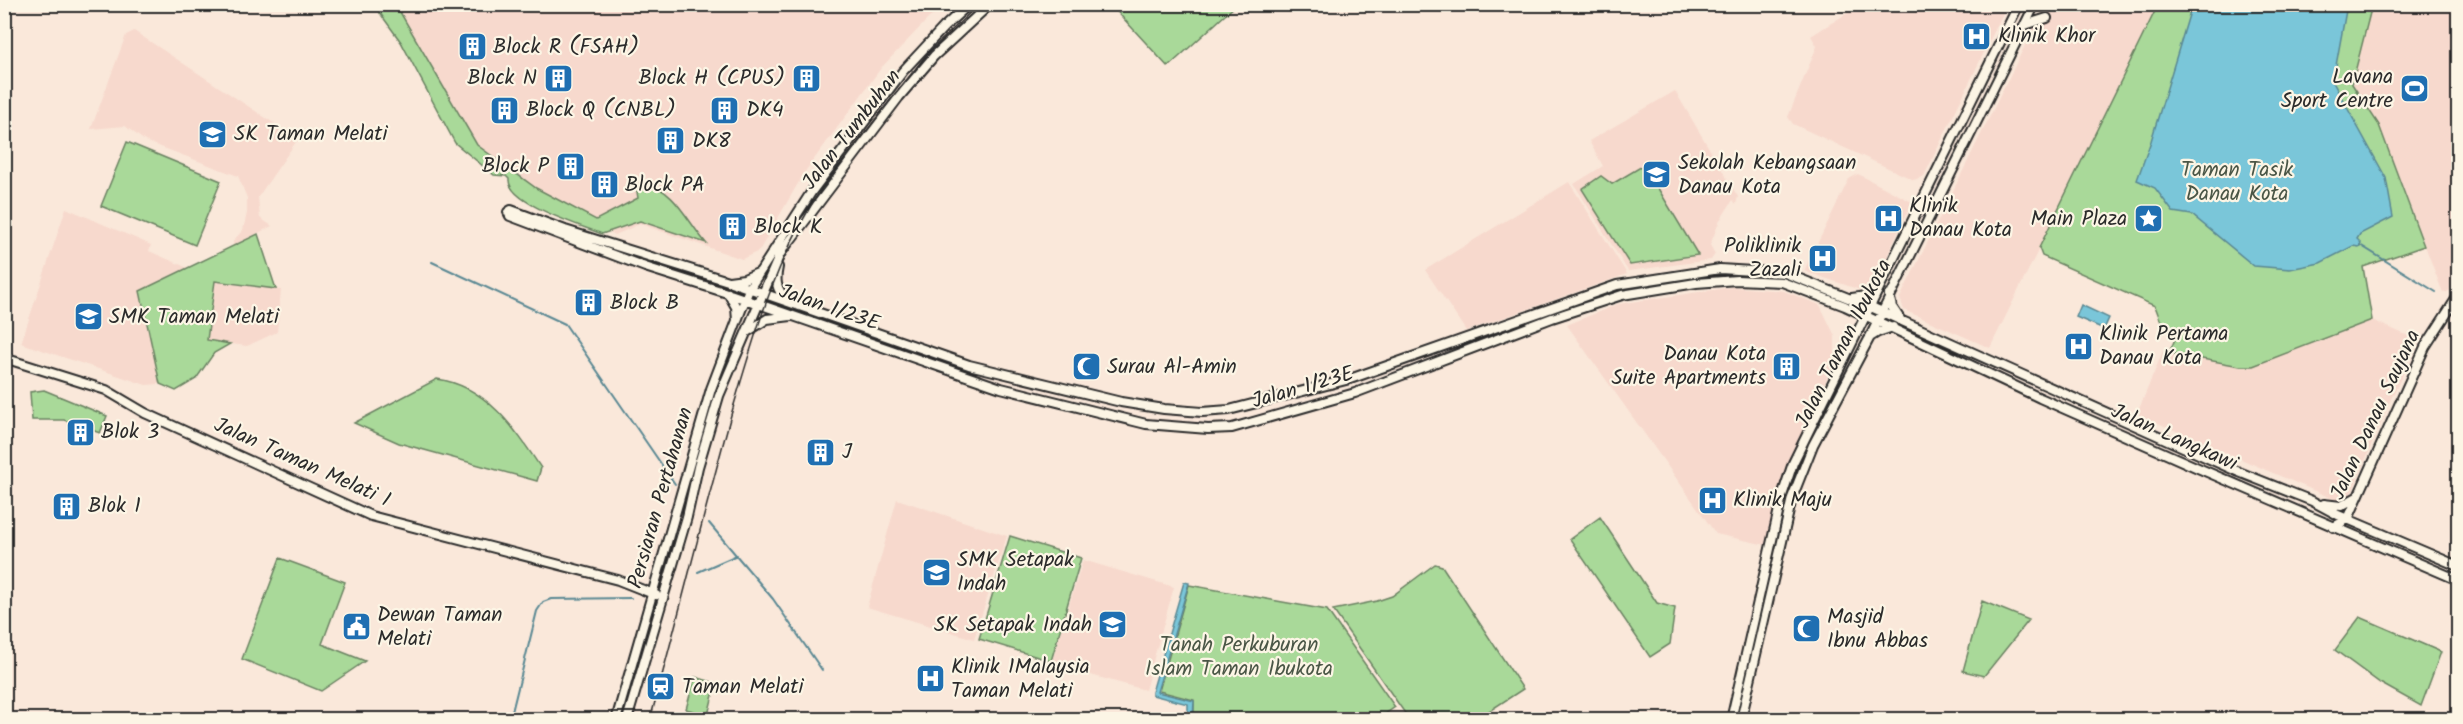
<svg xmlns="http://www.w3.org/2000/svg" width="2463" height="724" font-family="Kalam,sans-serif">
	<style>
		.built { fill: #f7d9cd }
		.green { fill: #a9d999; stroke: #6a8262; stroke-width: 1.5 }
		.water { fill: #7ac6d9; stroke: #5a8893; stroke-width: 1.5 }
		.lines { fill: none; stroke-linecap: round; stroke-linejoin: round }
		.stream { stroke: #5a8893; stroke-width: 2 }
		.secondary-casing { stroke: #2b2b2b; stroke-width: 12 }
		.secondary { stroke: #fcf5e5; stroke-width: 8 }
		.tram { stroke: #2b2b2b; stroke-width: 1.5 }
		.labels { text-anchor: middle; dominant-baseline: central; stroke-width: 4.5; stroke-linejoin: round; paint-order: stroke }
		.poi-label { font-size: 21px; fill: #2b2b2b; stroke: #fcf5e5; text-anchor: start }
		.street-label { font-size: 21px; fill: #2b2b2b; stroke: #fcf5e5 }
		.park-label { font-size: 21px; fill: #4a5646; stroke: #fcf5e5 }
	</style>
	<rect width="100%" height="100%" fill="#fae8da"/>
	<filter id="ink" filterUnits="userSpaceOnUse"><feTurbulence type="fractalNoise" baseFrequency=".0167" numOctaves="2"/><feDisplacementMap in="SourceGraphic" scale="12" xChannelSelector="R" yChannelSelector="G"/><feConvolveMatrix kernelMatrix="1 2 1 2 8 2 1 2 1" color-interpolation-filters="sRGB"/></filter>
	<g filter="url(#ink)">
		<!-- built -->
		<path class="built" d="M394 5H948L929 18 881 68 804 173 759 251 742 259 640 224 615 235 535 191 477 145Z
			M1860 5H2007L1924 176 1914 180 1793 124 1788 117 1817 46 1811 36Z
			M2045 5H2159L1990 348 1904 310 1900 298Z
			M2372 5H2458V278L2449 291 2443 293 2379 125 2352 84Z
			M134 31 298 139 258 197 260 218 272 226 233 246V241L243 230 247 213V198L238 176 145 141 125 126 91 129 126 35Z
			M1675 91 1738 197 1736 204 1733 200 1720 220 1710 245 1715 254 1711 260 1628 271 1574 184 1603 166 1589 141Z
			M1858 174 1912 202 1874 285 1863 291 1804 271 1849 179Z
			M1569 182 1627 274 1466 331 1425 270Z
			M66 208 151 245 149 251 188 268 140 292 160 384 146 385 21 343Z
			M215 281 281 290 277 332 247 346 207 341Z
			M1733 287 1784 291 1820 305 1835 336V360L1780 484 1766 545 1716 534 1567 325 1618 304Z
			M2372 320 2415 339 2421 337 2390 401 2350 497 2338 501 2137 414 2163 351 2240 366H2253Z
			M897 499 1007 536 974 639 867 607Z
			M1083 560 1174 587 1145 690 1051 664Z"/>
		<!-- green -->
		<path class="green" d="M374 5H396L477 145 536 188 596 220 638 198 636 186 643 182C675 189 687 221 706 243L640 221 602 234C582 226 507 203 509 179L506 176 494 175 455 143 401 42Z
			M1111 5 1236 4V5L1168 67Z
			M2158 5H2372L2352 84 2379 125 2424 246 2363 267 2372 320 2253 366H2240L2169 353 2179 330 2161 322 2155 306 2042 256 2039 248Z
			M127 142 221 181 195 245 101 206Z
			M1644 165 1698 255 1630 265 1582 189 1601 176 1612 184Z
			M258 234 276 289 215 281 207 340 230 344 214 353 196 379 176 391 160 384 140 291Z
			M437 379C487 386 515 429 541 468L537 481 399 443 354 423Z
			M44 390 107 416 100 433 64 420H32L30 392Z
			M1600 517 1657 603 1675 608 1670 644 1650 657 1570 539Z
			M1010 536 1081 558 1051 661 979 639Z
			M280 558 345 582 322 644 365 661 321 691 242 659Z
			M1435 564 1442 566 1523 689 1477 719H1409L1333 610 1377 601 1392 596Z
			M1189 585 1327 610 1395 707 1378 719H1194V700L1159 691Z
			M1982 601 2029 620 1984 676 1963 671Z
			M2360 617 2441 652 2421 706 2380 683 2335 650Z
			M695 677 716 683 708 715 686 709Z"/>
		<!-- water -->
		<path class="water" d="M2192 5H2347L2333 82 2386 178 2393 217 2360 234 2357 239 2361 243 2359 247 2353 246 2320 263 2290 269 2254 266 2192 215 2173 212 2155 188 2137 180 2151 141Z
			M2081 305 2109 318 2104 329 2076 317Z
			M1184 582 1189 583 1157 692 1194 701 1193 719H1188V704L1152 695V692Z"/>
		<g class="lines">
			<!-- stream -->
			<path class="stream" d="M2360 245 2436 292
				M432 262 565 324 675 484
				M709 523 773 599 822 670
				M698 572 737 555
				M510 720 537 611 543 602 551 599 631 598"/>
			<defs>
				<path id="secondary" d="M2025 25 2047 18
					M778 267C775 281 776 289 786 299
					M729 281 744 279 758 273
					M728 293 736 307 737 321
					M1889 295 1892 307 1900 319
					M1852 298 1866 296 1877 289
					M747 332 767 319 791 316
					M1870 337 1878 332 1893 327
					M4 358 106 390 145 413 371 516 618 580 656 595
					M2324 504 2341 506 2357 497
					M2333 527 2348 519 2425 347 2458 296
					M2458 566 2338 515 2312 501 2239 472 1871 307 1785 273 1720 269 1617 285 1350 379 1229 410 1202 412 1164 409 1121 402 969 365 728 281 565 230 511 210 508 212 510 216 645 267 727 293 1001 388 1146 424 1208 429 1232 428 1355 393 1552 318 1622 295 1696 283 1737 280 1782 282 1845 306 2040 398 2198 468 2458 580
					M616 720 711 389 749 289 812 191 903 71 944 27 969 4
					M627 720 687 517 698 467 719 396 780 254 899 97 934 56 990 4
					M1731 720 1782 496 1793 463 2019 4
					M1741 720 1792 498 1813 445 1869 339 2035 4"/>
			</defs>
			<!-- secondary casing -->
			<use href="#secondary" class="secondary-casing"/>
			<!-- secondary -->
			<use href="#secondary" class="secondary"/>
			<!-- tram -->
			<path class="tram" d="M650 720C678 618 703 516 731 415 755 334 775 259 822 188L927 54 979 4"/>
		</g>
	</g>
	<!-- icons -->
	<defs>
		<symbol id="hospital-square" viewBox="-11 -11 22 22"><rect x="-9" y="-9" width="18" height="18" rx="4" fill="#1f6fb2" stroke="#fcf5e5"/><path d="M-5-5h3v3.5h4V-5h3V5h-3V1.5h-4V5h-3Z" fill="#fff"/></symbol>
		<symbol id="building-square" viewBox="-11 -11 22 22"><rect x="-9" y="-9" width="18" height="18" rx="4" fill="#1f6fb2" stroke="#fcf5e5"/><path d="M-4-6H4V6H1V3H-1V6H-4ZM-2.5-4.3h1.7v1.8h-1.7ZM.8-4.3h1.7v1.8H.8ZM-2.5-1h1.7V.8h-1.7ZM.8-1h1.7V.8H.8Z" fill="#fff"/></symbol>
		<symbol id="stadium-square" viewBox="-11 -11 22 22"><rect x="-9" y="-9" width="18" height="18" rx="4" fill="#1f6fb2" stroke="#fcf5e5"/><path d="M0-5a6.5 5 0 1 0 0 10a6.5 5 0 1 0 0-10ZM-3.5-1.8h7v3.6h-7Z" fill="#fff"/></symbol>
		<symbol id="school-square" viewBox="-11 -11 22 22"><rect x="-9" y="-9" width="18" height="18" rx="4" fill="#1f6fb2" stroke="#fcf5e5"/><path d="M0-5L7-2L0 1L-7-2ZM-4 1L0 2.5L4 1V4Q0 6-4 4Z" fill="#fff"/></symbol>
		<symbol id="sight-square" viewBox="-11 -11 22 22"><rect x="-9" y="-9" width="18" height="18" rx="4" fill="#1f6fb2" stroke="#fcf5e5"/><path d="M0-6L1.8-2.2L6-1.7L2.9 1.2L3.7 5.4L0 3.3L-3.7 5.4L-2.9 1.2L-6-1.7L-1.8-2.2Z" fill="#fff"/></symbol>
		<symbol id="mosque-square" viewBox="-11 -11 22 22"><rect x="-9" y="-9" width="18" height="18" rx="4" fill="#1f6fb2" stroke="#fcf5e5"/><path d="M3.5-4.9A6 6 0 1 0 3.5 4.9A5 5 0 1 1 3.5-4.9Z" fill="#fff"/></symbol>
		<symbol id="civic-square" viewBox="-11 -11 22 22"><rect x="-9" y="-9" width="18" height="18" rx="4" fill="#1f6fb2" stroke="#fcf5e5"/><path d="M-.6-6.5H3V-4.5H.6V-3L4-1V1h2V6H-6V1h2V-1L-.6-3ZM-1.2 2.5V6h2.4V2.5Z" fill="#fff"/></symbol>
		<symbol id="station-square" viewBox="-11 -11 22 22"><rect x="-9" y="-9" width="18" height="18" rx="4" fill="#1f6fb2" stroke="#fcf5e5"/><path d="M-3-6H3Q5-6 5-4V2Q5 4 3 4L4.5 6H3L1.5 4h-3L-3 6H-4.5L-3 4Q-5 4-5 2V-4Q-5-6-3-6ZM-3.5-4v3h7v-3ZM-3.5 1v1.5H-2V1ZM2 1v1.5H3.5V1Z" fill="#fff"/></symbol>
	</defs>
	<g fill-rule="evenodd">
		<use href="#hospital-square" x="1960" y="20" width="33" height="33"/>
		<use href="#building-square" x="456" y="30" width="33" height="33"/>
		<use href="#building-square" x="542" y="62" width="33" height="33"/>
		<use href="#building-square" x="790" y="62" width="33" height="33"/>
		<use href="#stadium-square" x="2398" y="72" width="33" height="33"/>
		<use href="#building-square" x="488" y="94" width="33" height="33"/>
		<use href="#building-square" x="708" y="94" width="33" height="33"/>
		<use href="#school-square" x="196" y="118" width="33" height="33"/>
		<use href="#building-square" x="654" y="124" width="33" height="33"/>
		<use href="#building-square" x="554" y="150" width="33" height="33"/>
		<use href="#school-square" x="1640" y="158" width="33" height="33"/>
		<use href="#building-square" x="588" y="168" width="33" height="33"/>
		<use href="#hospital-square" x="1872" y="202" width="33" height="33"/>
		<use href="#sight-square" x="2132" y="202" width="33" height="33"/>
		<use href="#building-square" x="716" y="210" width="33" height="33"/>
		<use href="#hospital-square" x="1806" y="242" width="33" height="33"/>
		<use href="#building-square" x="572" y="286" width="33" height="33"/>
		<use href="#school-square" x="72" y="300" width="33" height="33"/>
		<use href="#hospital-square" x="2062" y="330" width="33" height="33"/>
		<use href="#building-square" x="1770" y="350" width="33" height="33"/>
		<use href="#mosque-square" x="1070" y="350" width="33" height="33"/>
		<use href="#building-square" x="64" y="416" width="33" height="33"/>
		<use href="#building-square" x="804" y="436" width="33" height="33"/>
		<use href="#hospital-square" x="1696" y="484" width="33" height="33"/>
		<use href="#building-square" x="50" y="490" width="33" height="33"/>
		<use href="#school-square" x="920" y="556" width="33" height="33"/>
		<use href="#school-square" x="1096" y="608" width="33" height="33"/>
		<use href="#civic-square" x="340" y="610" width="33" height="33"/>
		<use href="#mosque-square" x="1790" y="612" width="33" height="33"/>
		<use href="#hospital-square" x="914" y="662" width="33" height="33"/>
		<use href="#station-square" x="644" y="670" width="33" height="33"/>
	</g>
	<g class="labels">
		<!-- poi labels -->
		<g class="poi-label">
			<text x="1998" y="36">Klinik Khor</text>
			<text x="493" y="47">Block R (FSAH)</text>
			<text x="2393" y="77" text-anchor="end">Lavana<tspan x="2393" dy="24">Sport Centre</tspan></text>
			<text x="537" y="78" text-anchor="end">Block N</text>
			<text x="785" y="78" text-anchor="end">Block H (CPUS)</text>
			<text x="526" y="110">Block Q (CNBL)</text>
			<text x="746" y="110">DK4</text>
			<text x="234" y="134">SK Taman Melati</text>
			<text x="692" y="141">DK8</text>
			<text x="1678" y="163">Sekolah Kebangsaan<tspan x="1678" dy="24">Danau Kota</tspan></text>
			<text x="549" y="166" text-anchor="end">Block P</text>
			<text x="625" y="185">Block PA</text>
			<text x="1909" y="206">Klinik<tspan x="1909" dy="24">Danau Kota</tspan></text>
			<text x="2127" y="219" text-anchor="end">Main Plaza</text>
			<text x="754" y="227">Block K</text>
			<text x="1801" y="246" text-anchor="end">Poliklinik<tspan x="1801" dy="24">Zazali</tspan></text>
			<text x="610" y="303">Block B</text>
			<text x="109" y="317">SMK Taman Melati</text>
			<text x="2099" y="334">Klinik Pertama<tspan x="2099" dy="24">Danau Kota</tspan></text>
			<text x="1766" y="354" text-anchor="end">Danau Kota<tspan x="1766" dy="24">Suite Apartments</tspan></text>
			<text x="1107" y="367">Surau Al-Amin</text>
			<text x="101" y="432">Blok 3</text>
			<text x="842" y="452">J</text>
			<text x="1733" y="500">Klinik Maju</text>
			<text x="88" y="506">Blok 1</text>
			<text x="957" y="560">SMK Setapak<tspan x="957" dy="24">Indah</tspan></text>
			<text x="377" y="615">Dewan Taman<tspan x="377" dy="24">Melati</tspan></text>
			<text x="1827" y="617">Masjid<tspan x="1827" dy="24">Ibnu Abbas</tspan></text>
			<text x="1092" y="625" text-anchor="end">SK Setapak Indah</text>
			<text x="951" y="667">Klinik 1Malaysia<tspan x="951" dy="24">Taman Melati</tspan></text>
			<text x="682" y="687">Taman Melati</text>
		</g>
		<!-- street labels -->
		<g class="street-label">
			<text transform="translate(852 130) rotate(-52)">Jalan Tumbuhan</text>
			<text transform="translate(829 308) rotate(19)">Jalan 1/23E</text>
			<text transform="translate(1844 344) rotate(-63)">Jalan Taman Ibukota</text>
			<text transform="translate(1303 388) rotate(-16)">Jalan 1/23E</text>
			<text transform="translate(2376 415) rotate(-65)">Jalan Danau Saujana</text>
			<text transform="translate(2174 438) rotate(24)">Jalan Langkawi</text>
			<text transform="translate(302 463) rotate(24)">Jalan Taman Melati 1</text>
			<text transform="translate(661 498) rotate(-74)">Persiaran Pertahanan</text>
		</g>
		<!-- park labels -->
		<g class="park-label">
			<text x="2237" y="170">Taman Tasik<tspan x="2237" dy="24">Danau Kota</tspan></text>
			<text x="1239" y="645">Tanah Perkuburan<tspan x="1239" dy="24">Islam Taman Ibukota</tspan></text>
		</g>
	</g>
	<!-- margin -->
	<rect width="2463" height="724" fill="none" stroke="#fcf5e5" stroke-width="24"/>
	<rect x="12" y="12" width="2439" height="700" fill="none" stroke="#2b2b2b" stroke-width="2" filter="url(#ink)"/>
</svg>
